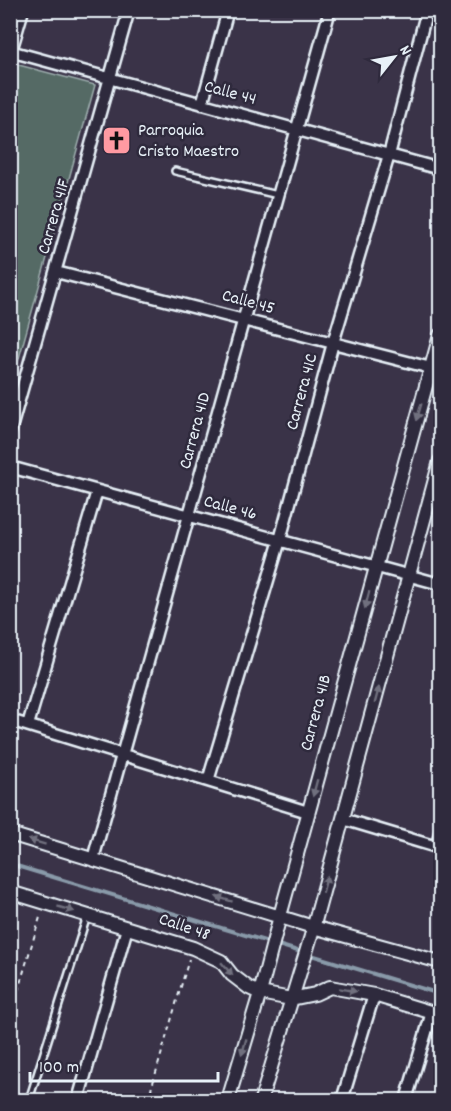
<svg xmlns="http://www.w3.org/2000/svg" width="451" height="1111" font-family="Dekko,sans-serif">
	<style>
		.green { fill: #546a65; stroke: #9eaeae; stroke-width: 1.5 }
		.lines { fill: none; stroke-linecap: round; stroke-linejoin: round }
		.stream { stroke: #899aa9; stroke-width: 4 }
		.service-casing { stroke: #e8f1f8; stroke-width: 10 }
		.minor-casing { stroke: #e8f1f8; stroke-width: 15 }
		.tertiary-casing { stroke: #e8f1f8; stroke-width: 16 }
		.path { stroke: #e8f1f8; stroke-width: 2; stroke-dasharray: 4.5 4.5; stroke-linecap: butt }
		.service { stroke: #2f2a3d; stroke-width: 5 }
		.minor { stroke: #2f2a3d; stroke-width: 10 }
		.tertiary { stroke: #2f2a3d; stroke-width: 12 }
		.oneway { fill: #70707e }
		.labels { text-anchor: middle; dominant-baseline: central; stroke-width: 5; stroke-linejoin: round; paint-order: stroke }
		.street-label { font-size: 18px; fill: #e8f1f8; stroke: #2f2a3d }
		.poi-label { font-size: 18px; fill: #e8f1f8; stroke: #2f2a3d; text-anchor: start }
	</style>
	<rect width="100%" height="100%" fill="#3a3348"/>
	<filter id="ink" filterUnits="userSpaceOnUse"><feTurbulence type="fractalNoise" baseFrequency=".0167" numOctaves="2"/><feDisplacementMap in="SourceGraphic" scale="12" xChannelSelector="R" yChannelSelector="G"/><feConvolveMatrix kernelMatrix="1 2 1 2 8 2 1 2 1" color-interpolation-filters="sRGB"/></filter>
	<g filter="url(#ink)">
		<!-- green -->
		<path class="green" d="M11 63 95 85 11 387 10 63Z"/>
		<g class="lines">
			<!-- stream -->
			<path class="stream" d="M10 864 440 994"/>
			<defs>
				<path id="service" d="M175 171 278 195
					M29 1100 87 916"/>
				<path id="minor" d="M10 51 440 169
					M11 51 23 10
					M202 104 228 10
					M56 272 431 368
					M10 432 129 10
					M10 467 440 584
					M10 720 308 812
					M28 725 97 491
					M208 781 280 540 333 343 389 155 427 10
					M343 819 440 848
					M437 847 440 833
					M93 859 330 10
					M78 1100 127 928
					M342 1100 374 995
					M406 1100 432 1012"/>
				<path id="tertiary" d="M10 834 313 927 440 962
					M10 892 193 948 221 961 232 975 249 988 260 993 291 999 315 994 330 987 374 995 440 1015
					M228 1100 260 993 280 916 440 335
					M261 1100 311 936 440 461"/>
			</defs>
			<!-- service casing -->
			<use href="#service" class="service-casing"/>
			<!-- minor casing -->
			<use href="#minor" class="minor-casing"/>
			<!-- tertiary casing -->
			<use href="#tertiary" class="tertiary-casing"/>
			<!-- path -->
			<path class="path" d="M10 1017 41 914
				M148 1100 189 959"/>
			<!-- service -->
			<use href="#service" class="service"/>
			<!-- minor -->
			<use href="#minor" class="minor"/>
			<!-- tertiary -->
			<use href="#tertiary" class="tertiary"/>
		</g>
		<!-- one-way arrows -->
		<defs><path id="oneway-solid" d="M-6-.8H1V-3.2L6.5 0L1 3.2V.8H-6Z" transform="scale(1.5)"/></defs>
		<g class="oneway">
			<use href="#oneway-solid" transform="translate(419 412) rotate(106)"/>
			<use href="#oneway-solid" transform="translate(367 600) rotate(105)"/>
			<use href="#oneway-solid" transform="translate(377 695) rotate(-75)"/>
			<use href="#oneway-solid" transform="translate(315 788) rotate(105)"/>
			<use href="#oneway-solid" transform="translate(37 842) rotate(-163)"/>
			<use href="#oneway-solid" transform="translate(325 884) rotate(-75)"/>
			<use href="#oneway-solid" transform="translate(224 899) rotate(-163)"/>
			<use href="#oneway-solid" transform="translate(66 909) rotate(17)"/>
			<use href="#oneway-solid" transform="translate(227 969) rotate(49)"/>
			<use href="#oneway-solid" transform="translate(348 990) rotate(10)"/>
			<use href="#oneway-solid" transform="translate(244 1047) rotate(106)"/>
		</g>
	</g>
	<!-- icons -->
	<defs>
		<symbol id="church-square" viewBox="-11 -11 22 22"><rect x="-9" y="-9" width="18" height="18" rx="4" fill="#ff9aa2" stroke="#2f2a3d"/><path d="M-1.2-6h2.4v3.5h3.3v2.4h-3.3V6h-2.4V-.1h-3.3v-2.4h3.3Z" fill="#111"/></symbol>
	</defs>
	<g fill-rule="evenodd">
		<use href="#church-square" x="100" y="124" width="33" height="33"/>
	</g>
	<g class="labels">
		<!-- street labels -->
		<g class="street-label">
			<text transform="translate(230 94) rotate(15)">Calle 44</text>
			<text transform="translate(55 217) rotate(-74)">Carrera 41F</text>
			<text transform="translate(248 303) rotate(15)">Calle 45</text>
			<text transform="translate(303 392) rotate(-75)">Carrera 41C</text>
			<text transform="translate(196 431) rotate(-75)">Carrera 41D</text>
			<text transform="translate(230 509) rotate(15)">Calle 46</text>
			<text transform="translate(317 713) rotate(-75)">Carrera 41B</text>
			<text transform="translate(184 928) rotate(19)">Calle 48</text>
		</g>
		<!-- poi labels -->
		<g class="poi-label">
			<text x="138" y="131">Parroquia<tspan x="138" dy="21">Cristo Maestro</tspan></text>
		</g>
	</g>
	<!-- margin -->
	<rect width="451" height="1111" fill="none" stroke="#2f2a3d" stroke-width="36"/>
	<rect x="18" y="18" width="415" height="1075" fill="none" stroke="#e8f1f8" stroke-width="2" filter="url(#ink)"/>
	<!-- north arrow -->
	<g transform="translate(394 57) rotate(59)" stroke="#2f2a3d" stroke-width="4.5" paint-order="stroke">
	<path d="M0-4.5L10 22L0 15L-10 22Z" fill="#e8f1f8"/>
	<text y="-9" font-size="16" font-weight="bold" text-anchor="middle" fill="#e8f1f8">N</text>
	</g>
	<!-- scale -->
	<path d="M30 1072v9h188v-9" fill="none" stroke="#e8f1f8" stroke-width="3"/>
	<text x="39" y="1072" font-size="18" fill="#e8f1f8" stroke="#2f2a3d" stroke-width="4.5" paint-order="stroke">100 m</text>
</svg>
